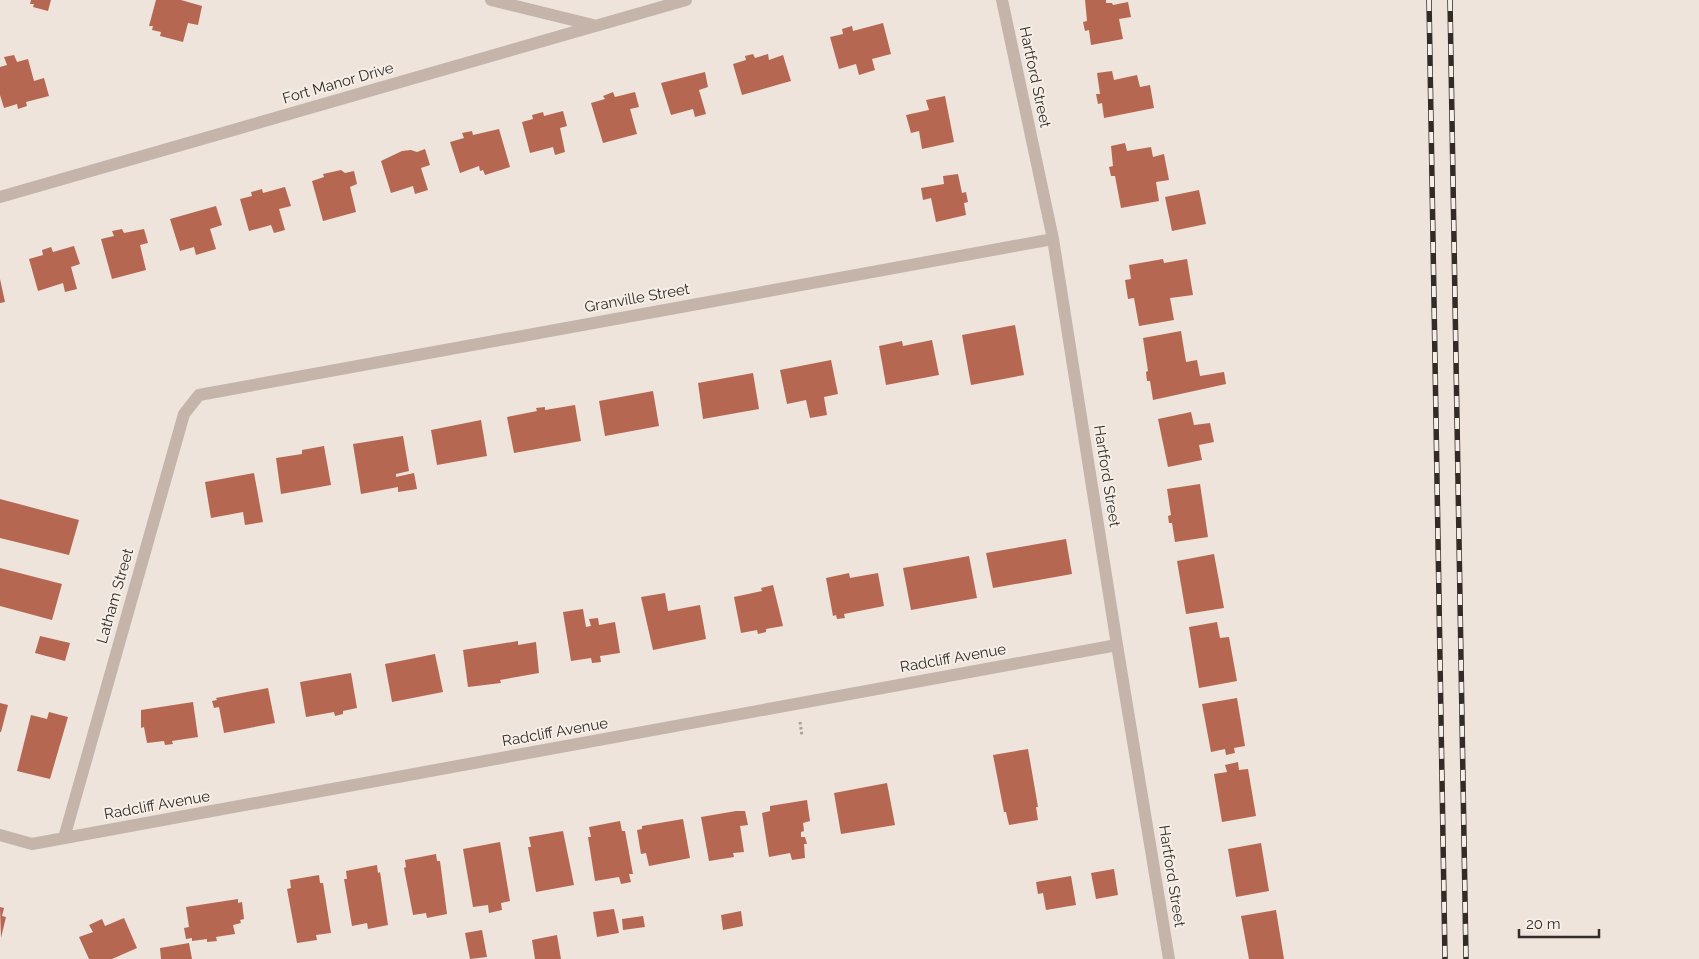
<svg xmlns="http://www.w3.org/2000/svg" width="1699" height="959" font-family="Raleway,sans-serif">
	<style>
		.building { fill: #b56752 }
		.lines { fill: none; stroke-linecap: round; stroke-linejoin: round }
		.path { stroke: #b09f93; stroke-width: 3; stroke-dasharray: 2.5 2.5; stroke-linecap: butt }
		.street { stroke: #c4b4a9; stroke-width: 12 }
		.rail-casing { stroke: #322b28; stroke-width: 5.5 }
		.rail { stroke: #f6efe7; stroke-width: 4; stroke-dasharray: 11; stroke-linecap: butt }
		.labels { text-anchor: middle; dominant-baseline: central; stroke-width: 4; stroke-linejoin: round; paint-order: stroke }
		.street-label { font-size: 15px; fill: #322b28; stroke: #f6efe7 }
	</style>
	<rect width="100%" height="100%" fill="#eee4db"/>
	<!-- building -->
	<path class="building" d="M31 0H51L48 11 33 7 34 4H30Z
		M156 0H181L202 6 198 25 188 23 183 42 160 36 161 32 152 30 153 26H149Z
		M1085 0H1106V3H1112L1113 5 1128 2 1131 17 1119 19 1123 39 1091 45 1089 30 1085 31 1083 22 1087 21Z
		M883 23 891 54 872 59 875 70 859 75 856 64 839 69 830 37 843 34 842 29 852 26 853 31Z
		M753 54 755 58 768 54 769 60 783 55 791 81 742 95 733 64 746 60 745 56Z
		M14 55 17 62 28 59 34 81 44 78 49 96 26 102 27 106 18 109 17 104 4 108 0 95V67L7 65 4 57Z
		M1112 71 1114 80 1137 75 1140 87 1150 85 1154 108 1104 118 1102 103 1098 104 1096 94H1100L1097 73Z
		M705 72 708 87 699 90 706 114 695 117 693 109 671 115 661 83Z
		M613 92 615 97 635 92 639 107 630 109 637 134 603 143 591 103 605 99 603 96Z
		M945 96 954 142 922 149 919 131 911 133 906 115 929 110 926 100Z
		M563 111 567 126 560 128 565 152 555 155 553 147 530 153 522 122 533 119 532 115 543 112 544 116Z
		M499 129 510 167 485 175 483 170 480 171 479 166 460 173 450 142 464 138 462 133 472 131 473 135Z
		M1125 143 1127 151 1151 147 1153 157 1164 154 1169 180 1156 182 1159 201 1121 208 1115 176H1111L1109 167 1113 166 1111 146Z
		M425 149 430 165 421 168 428 190 415 194 413 186 391 193 381 161 402 151 411 150 417 152Z
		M341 170 345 173 354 171 357 184 350 187 356 212 323 221 312 181 324 177 323 174Z
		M958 174 962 193 966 192 968 202 964 203 966 215 936 222 931 198 923 200 921 188 944 184 943 176Z
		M285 187 291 206 279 209 285 230 274 233 271 225 249 231 240 199 252 196 251 192 262 189 263 193Z
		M1199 190 1206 224 1172 231 1165 197Z
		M216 206 222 225 210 229 216 249 196 255 194 247 180 251 170 219Z
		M122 229 124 233 144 229 148 243 140 245 146 270 112 279 101 239 114 236 112 231Z
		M74 246 80 264 71 267 77 289 65 292 63 283 38 291 29 259 43 255 42 250 51 247 53 252Z
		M1163 259 1164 263 1187 259 1193 295 1170 298 1174 320 1139 326 1134 298 1128 299 1125 280 1131 279 1129 265Z
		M0 279 5 302 0 303Z
		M1015 325 1024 375 971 385 962 335Z
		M1181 331 1186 362 1197 360 1200 376 1224 372 1226 384 1153 400 1150 381H1147L1146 372 1148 371 1143 338Z
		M932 340 939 375 886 385 879 346 902 341 903 346Z
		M831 360 838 394 824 397 827 415 810 418 806 400 787 404 780 370Z
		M753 373 759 409 703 419 698 383Z
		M653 391 659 426 605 436 599 401Z
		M575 405 581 441 514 453 507 417 537 411 536 408 545 407V410Z
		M1191 412 1194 425 1210 423 1214 442 1199 445 1202 460 1168 467 1158 419Z
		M481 420 487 456 437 465 431 430Z
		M403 436 409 471 396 474V477L414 473 417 489 398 492V487L361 494 353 444Z
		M324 446 331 485 281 494 276 458 302 454V450Z
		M254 473 263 522 245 525 243 512 211 518 205 482Z
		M1200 484 1208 537 1175 542 1172 523H1169L1168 516 1171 515 1167 489Z
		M0 499 79 520 69 555 0 538Z
		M1066 539 1072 574 993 588 986 553Z
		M1214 554 1224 608 1186 614 1177 561Z
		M969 556 977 598 911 610 903 568Z
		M0 568 62 584 52 620 0 606Z
		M849 573 850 578 878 573 884 606 844 614 845 618 837 619 836 615 833 616 826 578Z
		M773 585 783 626 766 629V632L758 634 757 630 741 633 734 597 762 591 761 588Z
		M665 593 668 611 700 605 706 639 653 650 641 597Z
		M583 609 586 627 591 626 589 619 598 618 599 625 615 622 620 653 600 656 601 662 592 663 591 658 571 661 563 612Z
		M1217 622 1220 638 1229 637 1237 681 1199 688 1189 627Z
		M40 636 70 643 65 661 35 653Z
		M518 641V645L536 642 539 673 500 680 501 683 468 687 463 650Z
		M435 654 443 692 392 702 385 664Z
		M351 673 357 708 343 711V714L335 716 334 712 306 717 300 682Z
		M268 688 275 723 224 733 219 707 214 708 212 701 217 700 216 698Z
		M1237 698 1245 746 1234 748 1235 753 1226 755 1225 749 1211 752 1202 704Z
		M193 702 198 737 172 741 173 744 165 745 164 741 147 743 144 727 141 728V710Z
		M0 703 8 705 1 732H0Z
		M49 712 68 717 50 779 17 771 31 715 47 719Z
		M1028 749 1038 807H1036L1038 820 1009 825 1006 812H1004L993 755Z
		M1238 762 1239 770 1248 769 1256 816 1222 822 1214 774 1227 772 1225 765Z
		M887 783 895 825 841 834 834 793Z
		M807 800 810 821 803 823 804 831 801 832V837H805L807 844H804L805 858 792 860 790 853 769 857 762 813 770 811V806Z
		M736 811H745L748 825 740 826 744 852 733 853 734 857 709 861 701 817Z
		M683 819 690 858 649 866 646 853 641 854 637 830 642 829V826Z
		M620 821 622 831H625L633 874H629L631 882 621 884 619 877 595 881 588 837H591L589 827Z
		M563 831 574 885 536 892 528 847H531L529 837Z
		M500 842 510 901 501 903 502 910 489 913 488 905 473 907 463 849Z
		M1261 843 1269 891 1236 897 1228 849Z
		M436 854 437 861H440L447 914 427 918 426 913 413 915 404 868 406 867 405 860Z
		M377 865 378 873 380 872 388 925 368 929 367 923 352 926 344 879H347L346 871Z
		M1114 869 1118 895 1096 899 1091 873Z
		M319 875 320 883H323L331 933 316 935 317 940 297 943 287 889 291 888 290 880Z
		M1071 876 1076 905 1046 910 1043 893 1038 894 1036 882Z
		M238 899V903L242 902 244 919 240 920 241 923 233 925 235 934 216 937 217 941 207 942V939L192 941V938L186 939 184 928 189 927 186 907Z
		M0 907 4 908 2 916 6 917 1 938Z
		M614 909 619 933 597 937 593 912Z
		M1276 910 1284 959H1249L1241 916Z
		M741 911 743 926 723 930 721 915Z
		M643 916 645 927 623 930 622 919Z
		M124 918 137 948 112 959H89L79 937 93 932 89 925 102 919 105 926Z
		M482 930 487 957 470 959 465 933Z
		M557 935 561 959H535L532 940Z
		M189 943 192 959H161L160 948Z"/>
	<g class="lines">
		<!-- path -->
		<path class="path" d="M800 722 802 736"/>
		<!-- street -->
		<path class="street" d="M491 0 593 25
			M1002 0 1053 239 1117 645 1169 959
			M0 197 686 0
			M0 835 32 844 1117 645
			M64 838 184 414 199 395 1053 239"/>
		<defs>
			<path id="rail" d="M1429 0 1445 959
				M1450 0 1466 959"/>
		</defs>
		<!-- rail casing -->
		<use href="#rail" class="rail-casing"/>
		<!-- rail -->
		<use href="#rail" class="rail"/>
	</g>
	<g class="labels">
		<!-- street labels -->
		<g class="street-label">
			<text transform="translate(1035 77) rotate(78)">Hartford Street</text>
			<text transform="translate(338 83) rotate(-16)">Fort Manor Drive</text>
			<text transform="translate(637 298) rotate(-10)">Granville Street</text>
			<text transform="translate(1107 476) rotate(81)">Hartford Street</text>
			<text transform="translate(115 596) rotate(-74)">Latham Street</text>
			<text transform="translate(953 658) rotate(-10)">Radcliff Avenue</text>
			<text transform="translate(555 732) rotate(-10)">Radcliff Avenue</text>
			<text transform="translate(157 805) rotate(-10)">Radcliff Avenue</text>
			<text transform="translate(1172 876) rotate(81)">Hartford Street</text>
		</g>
	</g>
	<!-- scale -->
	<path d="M1519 929v8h80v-8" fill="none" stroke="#322b28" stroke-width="2.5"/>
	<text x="1526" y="929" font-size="15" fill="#322b28" stroke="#f6efe7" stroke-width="4" paint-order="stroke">20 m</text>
</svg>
